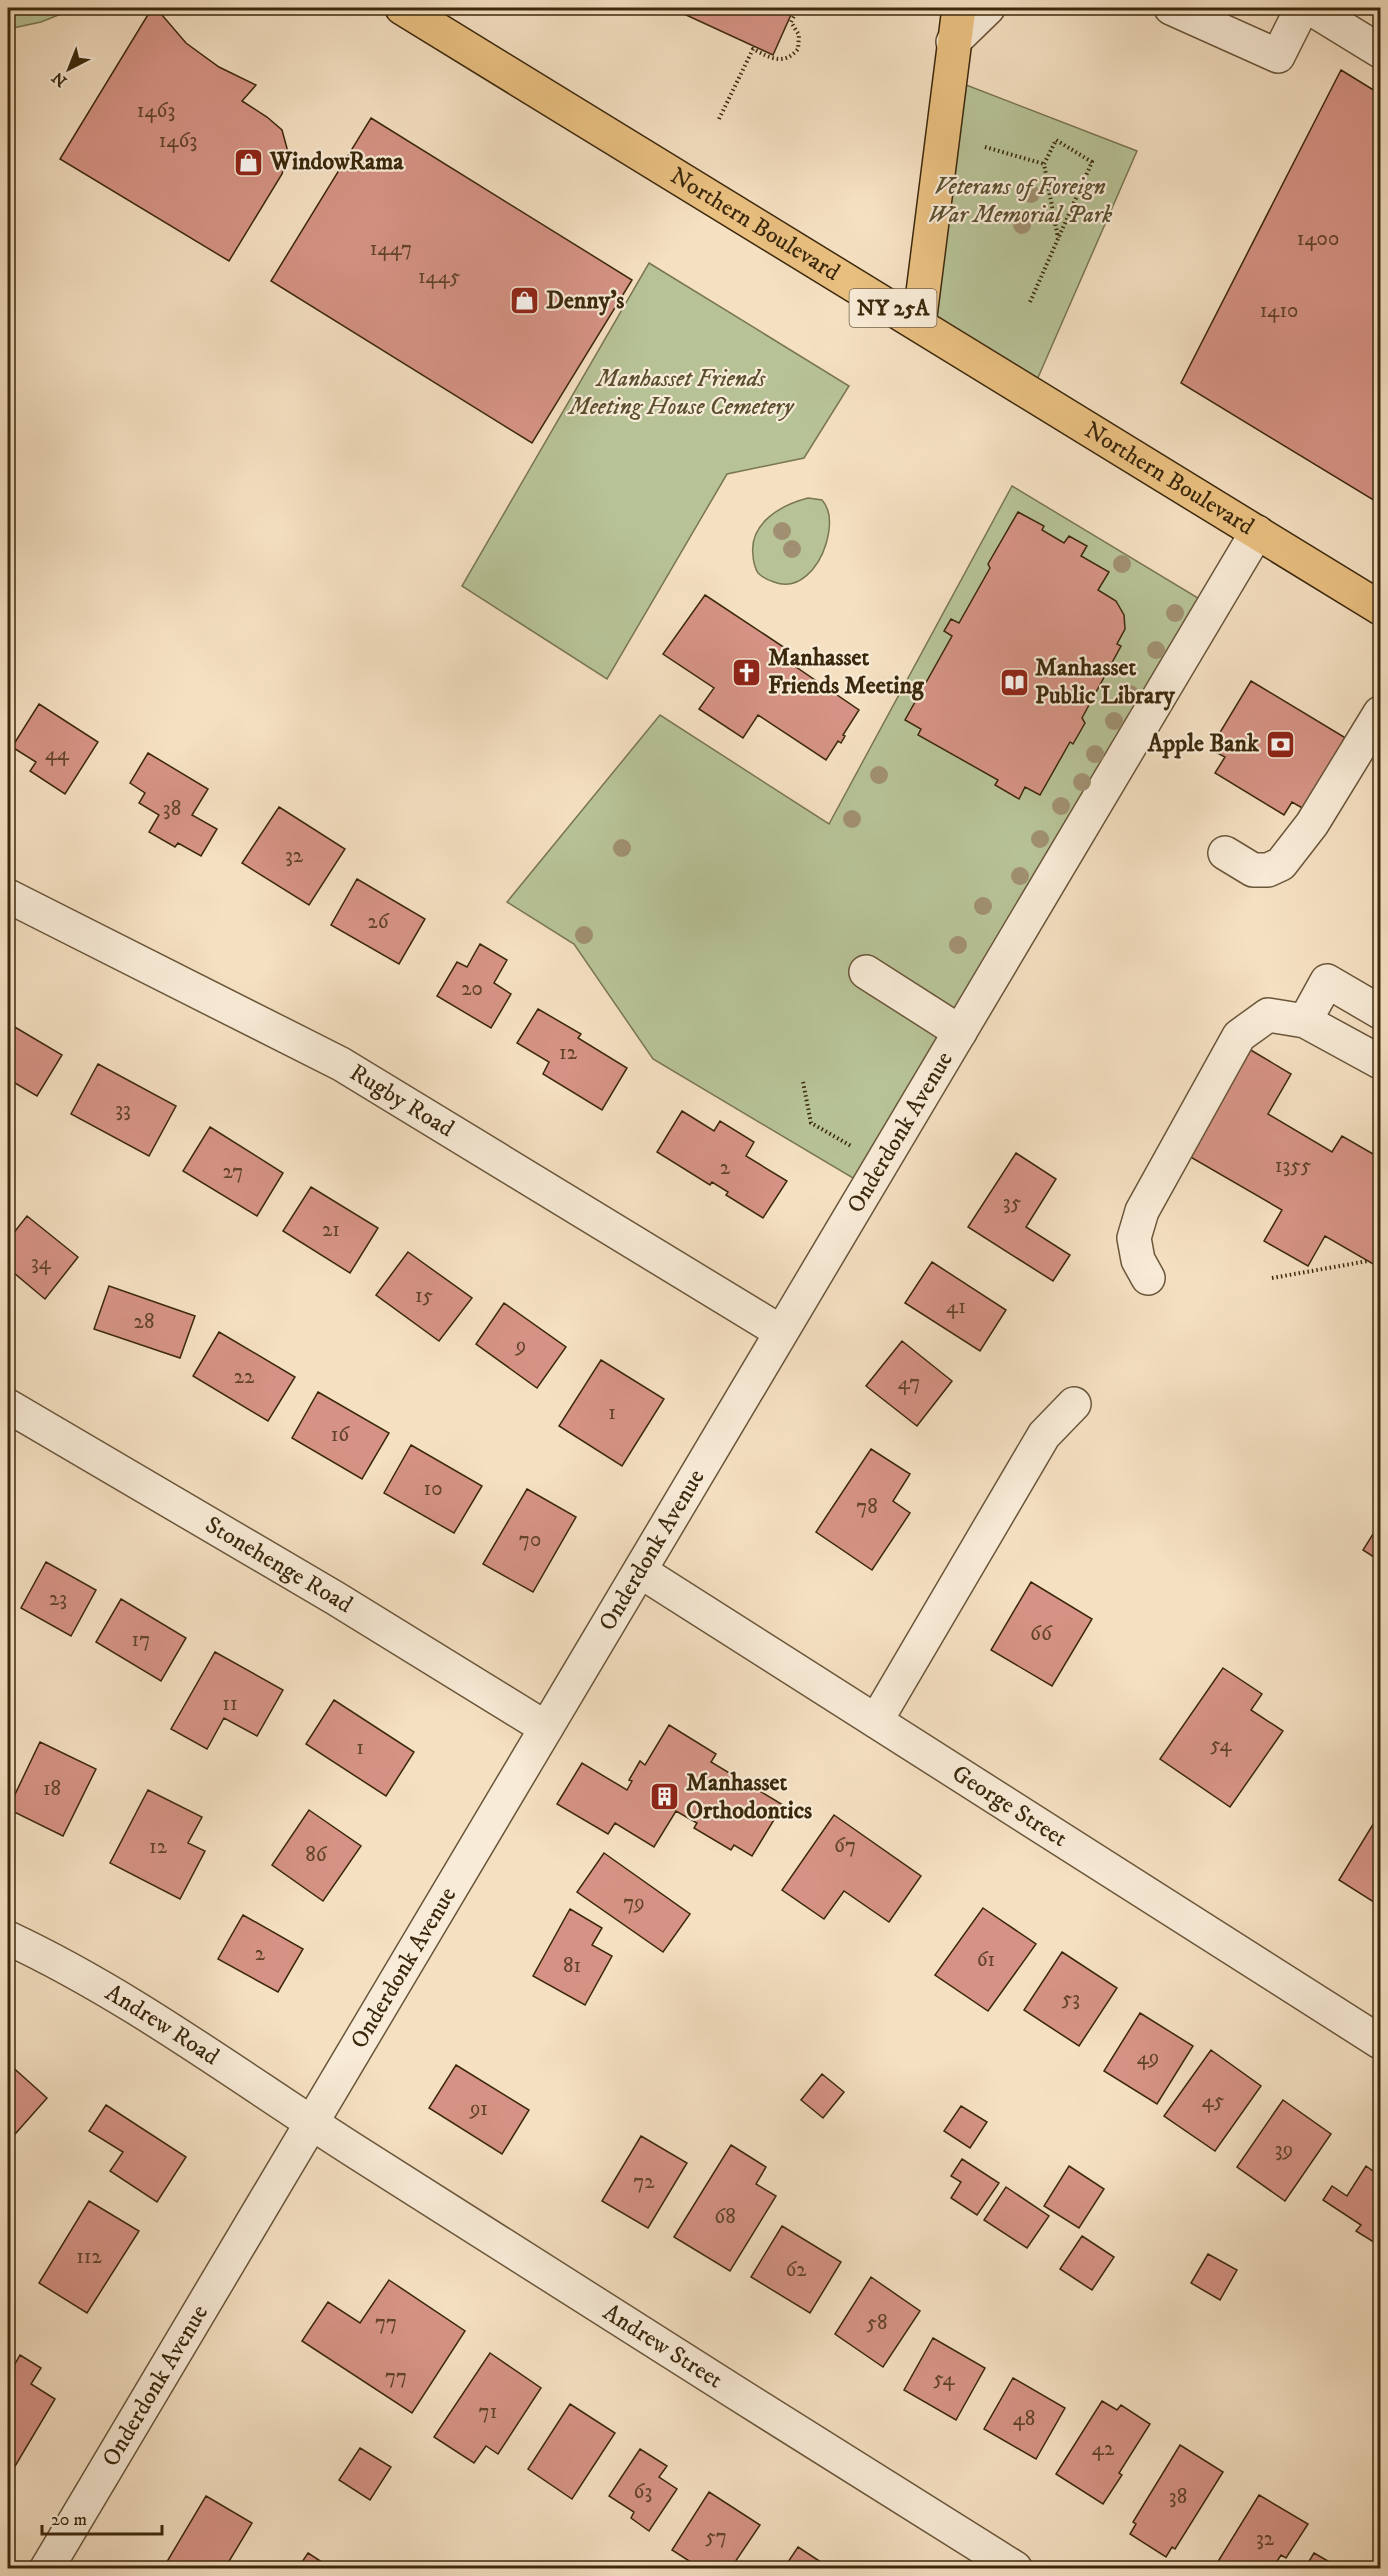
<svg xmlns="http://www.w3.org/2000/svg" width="1388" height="2576" font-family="'IM FELL DW Pica',serif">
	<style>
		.green { fill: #b7c397; stroke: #797652; stroke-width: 1.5 }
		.building { fill: #d69385; stroke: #3b280c; stroke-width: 1.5 }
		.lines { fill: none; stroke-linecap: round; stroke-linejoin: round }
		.minor-casing { stroke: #6a563a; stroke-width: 36 }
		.major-casing { stroke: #3b280c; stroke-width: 36 }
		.path { stroke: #3b280c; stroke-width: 4; stroke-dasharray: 1.5 3; stroke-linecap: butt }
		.minor { stroke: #f8ebd7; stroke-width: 33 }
		.major { stroke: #eac081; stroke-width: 33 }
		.tree { fill: #a09071 }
		.labels { text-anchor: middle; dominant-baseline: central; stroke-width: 4.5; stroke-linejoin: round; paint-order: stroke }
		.number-label { font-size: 21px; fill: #62432a }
		.shield { fill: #f8ebd7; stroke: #746249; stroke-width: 1.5 }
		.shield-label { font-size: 22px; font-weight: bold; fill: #3b280c }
		.poi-label { font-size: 24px; font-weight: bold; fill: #3b280c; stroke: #f8ebd7; text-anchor: start }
		.park-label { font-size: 24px; font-style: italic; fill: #5a4f2f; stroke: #f8ebd7 }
		.street-label { font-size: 24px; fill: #3b280c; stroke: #f8ebd7 }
	</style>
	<rect width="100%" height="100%" fill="#f5e0c2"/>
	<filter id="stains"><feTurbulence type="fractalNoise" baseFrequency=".00333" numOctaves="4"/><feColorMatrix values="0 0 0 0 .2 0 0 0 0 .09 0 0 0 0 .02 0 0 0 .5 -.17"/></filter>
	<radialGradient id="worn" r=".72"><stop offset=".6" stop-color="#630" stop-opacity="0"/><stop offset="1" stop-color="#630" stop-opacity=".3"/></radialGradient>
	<!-- green -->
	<path class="green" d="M8 8H76L41 22 8 29Z
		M948 78 1137 151 1033 389 922 323Z
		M649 263 849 386 804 458 727 474 607 679 462 586Z
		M1012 486 1203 601 863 1184 653 1059 574 944 507 902 660 715 829 824Z
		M808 498 822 500C833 512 830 530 826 544 819 567 799 592 774 582 768 580 762 577 758 573 755 569 753 560 753 555 749 523 781 505 808 498Z"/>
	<!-- building -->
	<path class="building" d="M152 8H156L186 43 219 67 256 85 242 101 267 117 282 130 288 152 282 174 229 261 60 159Z
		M671 8H794L773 55Z
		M1341 70 1380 94V504L1181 383Z
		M371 118 632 280 532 443 271 281Z
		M1018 512 1044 526 1042 530 1064 543 1069 536 1087 546 1081 556 1109 572 1098 590 1116 601 1124 615 1125 629 1117 644 1121 646 1082 718 1085 723 1073 744 1070 742 1040 795 1025 787 1019 799 995 785 998 780 918 735 921 729 905 720 952 636 944 631 951 619 959 623 990 568 988 564Z
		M705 595 785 648 780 656 859 710 843 735 845 736 841 743 838 741 826 760 758 715 743 738 699 709 714 688 663 654Z
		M1251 681 1349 740 1304 809 1292 802 1284 815 1215 773 1225 757 1210 749Z
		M39 704 98 742 65 794 30 771 36 762 12 747Z
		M148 753 208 789 192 815 217 829 201 856 178 843 175 847 149 832 159 815 139 803 145 793 130 783Z
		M279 807 345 849 309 905 242 863Z
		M357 879 425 919 399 964 331 925Z
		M480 944 507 960 494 983 511 994 491 1028 437 996 457 962 467 967Z
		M538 1009 581 1034 578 1038 627 1068 602 1110 543 1074 549 1062 517 1043Z
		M8 1023 62 1055 37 1096 8 1079Z
		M1249 1049 1291 1074 1268 1114 1332 1152 1342 1136 1380 1158V1173L1377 1179 1380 1180V1268L1325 1236 1308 1266 1264 1241 1282 1210 1187 1155Z
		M98 1064 176 1106 149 1156 71 1114Z
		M682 1111 714 1131 720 1121 754 1142 746 1156 787 1181 763 1218 726 1195 728 1192 712 1182 710 1185 657 1152Z
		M210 1127 283 1173 257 1216 183 1171Z
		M1016 1153 1056 1179 1026 1227 1070 1255 1053 1281 968 1227Z
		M311 1187 378 1228 350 1273 283 1231Z
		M27 1216 78 1257 45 1299 8 1268V1240Z
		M408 1252 472 1298 439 1341 376 1295Z
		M932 1262 1006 1310 980 1351 905 1303Z
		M109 1286 195 1316 180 1358 94 1329Z
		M504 1303 566 1347 537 1388 476 1344Z
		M219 1332 295 1377 268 1421 193 1376Z
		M902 1341 952 1381 917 1426 866 1386Z
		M601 1360 664 1399 622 1466 559 1426Z
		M318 1392 389 1433 362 1479 292 1438Z
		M411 1445 482 1486 454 1533 384 1493Z
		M871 1449 910 1474 893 1501 910 1513 872 1570 816 1532Z
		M527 1489 576 1517 533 1592 483 1564Z
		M1380 1523V1561L1363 1550Z
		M46 1562 96 1590 71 1636 21 1608Z
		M1031 1582 1092 1619 1052 1686 991 1650Z
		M121 1599 186 1638 161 1681 96 1642Z
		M215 1652 283 1690 257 1736 224 1718 207 1749 171 1729Z
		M1223 1668 1262 1694 1251 1710 1283 1731 1230 1807 1160 1759Z
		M334 1700 414 1752 386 1796 306 1744Z
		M669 1725 716 1754 711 1762 783 1805 752 1856 734 1845 731 1850 694 1828 697 1823 676 1811 654 1847 615 1823 608 1834 557 1804 582 1763 627 1790 632 1781 629 1780 640 1761 645 1765Z
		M40 1742 96 1769 63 1836 8 1809Z
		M148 1790 202 1817 188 1843 205 1851 180 1899 110 1863Z
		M309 1810 361 1846 323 1901 272 1865Z
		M1380 1813V1906L1339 1880Z
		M834 1815 921 1876 889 1922 844 1891 824 1919 782 1890Z
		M604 1853 690 1914 663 1952 577 1892Z
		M983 1908 1036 1944 988 2011 935 1975Z
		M570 1909 602 1928 592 1945 612 1956 585 2005 533 1976Z
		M243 1915 303 1949 278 1992 218 1959Z
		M1062 1952 1117 1988 1079 2046 1024 2010Z
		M1140 2013 1193 2046 1157 2104 1104 2071Z
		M1211 2050 1261 2086 1215 2151 1164 2116Z
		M8 2063 47 2098 8 2142Z
		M456 2065 529 2110 502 2154 429 2108Z
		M822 2074 844 2092 823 2118 801 2100Z
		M1283 2100 1331 2134 1285 2201 1237 2167Z
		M106 2105 186 2157 157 2202 110 2171 123 2152 89 2131Z
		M961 2106 987 2122 970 2148 944 2131Z
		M641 2136 687 2163 648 2228 602 2201Z
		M731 2145 766 2167 756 2184 776 2196 730 2271 674 2237Z
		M962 2159 999 2183 977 2215 951 2198 961 2182 951 2176Z
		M1069 2166 1104 2189 1079 2228 1044 2206Z
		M1366 2166 1380 2176V2246L1356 2231 1361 2225 1323 2200 1332 2186 1347 2196Z
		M1006 2187 1049 2216 1027 2248 984 2220Z
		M89 2201 139 2231 87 2313 39 2283Z
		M782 2226 841 2262 810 2313 751 2277Z
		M1082 2236 1114 2257 1092 2290 1060 2269Z
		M1208 2254 1237 2270 1220 2300 1191 2283Z
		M871 2277 920 2311 883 2367 835 2334Z
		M389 2280 465 2331 412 2413 302 2341 328 2302 360 2323Z
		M933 2338 985 2368 956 2420 904 2390Z
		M490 2353 541 2388 498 2454 486 2446 474 2463 434 2437Z
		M20 2355 41 2368 31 2384 55 2399 11 2473 8 2471V2376Z
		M1013 2378 1065 2408 1036 2459 984 2429Z
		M1102 2401 1117 2410 1121 2405 1150 2424 1119 2473 1122 2475 1103 2504 1056 2474Z
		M570 2404 615 2433 572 2499 528 2469Z
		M1180 2445 1223 2472 1175 2549 1172 2547 1166 2557 1130 2534 1136 2524 1133 2522Z
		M360 2448 391 2467 370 2500 339 2480Z
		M640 2449 667 2466 659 2477 677 2489 649 2531 631 2518 634 2512 609 2496Z
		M709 2492 760 2525 731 2568H700L672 2550Z
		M1259 2495 1308 2524 1286 2558 1281 2555 1273 2568H1214Z
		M206 2496 252 2523 225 2568H171L165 2565Z
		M798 2547 830 2568H784Z
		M308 2553 331 2568H298Z
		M1314 2553 1340 2568H1305Z"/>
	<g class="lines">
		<defs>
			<g id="minor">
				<path d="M1171 8 1278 56 1302 8"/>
				<path d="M1310 8 1380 51"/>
				<path d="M953 42 988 8"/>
				<path d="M1225 853 1253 870H1268L1281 864 1312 824 1380 713"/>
				<path id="s1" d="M8 896 341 1064 781 1332"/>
				<path d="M866 972 960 1032"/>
				<path d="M1305 1021 1327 981 1380 1012"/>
				<path d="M1148 1278 1138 1260 1134 1238 1142 1211 1239 1036 1268 1015 1305 1021 1380 1062"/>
				<path id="s2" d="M8 1406 335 1598 546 1728"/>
				<path id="s3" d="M640 1571 1380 2042"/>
				<path d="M876 1721 1044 1435 1074 1404"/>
				<path id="s4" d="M8 1938C132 1996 243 2080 358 2153 577 2292 795 2431 1015 2568"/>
				<path id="s5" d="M47 2568 1257 532"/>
			</g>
			<g id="major">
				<path id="s6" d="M402 8 1380 608"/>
				<path d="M919 324 959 8"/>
			</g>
		</defs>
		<!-- minor casing -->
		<use href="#minor" class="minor-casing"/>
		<!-- major casing -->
		<use href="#major" class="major-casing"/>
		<!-- path -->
		<path class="path" d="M719 119 753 49C770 58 784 66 798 49L799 35 791 22 798 8
			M985 147 1044 164
			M1030 302 1092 162 1056 140 1044 164 1058 238
			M803 1082 811 1123 851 1146
			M1272 1278 1368 1261"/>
		<!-- minor -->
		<use href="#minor" class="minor"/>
		<!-- major -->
		<use href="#major" class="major"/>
	</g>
	<!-- trees -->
	<g class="tree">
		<circle cx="1031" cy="194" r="9"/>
		<circle cx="1022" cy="225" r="9"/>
		<circle cx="782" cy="531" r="9"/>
		<circle cx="792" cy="549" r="9"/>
		<circle cx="1122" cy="564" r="9"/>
		<circle cx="1175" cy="613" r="9"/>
		<circle cx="1156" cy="650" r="9"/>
		<circle cx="1130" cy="694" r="9"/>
		<circle cx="1114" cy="721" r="9"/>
		<circle cx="1095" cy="754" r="9"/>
		<circle cx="879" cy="775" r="9"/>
		<circle cx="1082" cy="782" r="9"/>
		<circle cx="1061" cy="806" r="9"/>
		<circle cx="852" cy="819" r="9"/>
		<circle cx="1040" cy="839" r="9"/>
		<circle cx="622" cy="848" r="9"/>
		<circle cx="1020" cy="876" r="9"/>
		<circle cx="983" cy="906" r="9"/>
		<circle cx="584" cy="935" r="9"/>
		<circle cx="958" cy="945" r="9"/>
	</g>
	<!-- icons -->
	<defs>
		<symbol id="shop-square" viewBox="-11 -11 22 22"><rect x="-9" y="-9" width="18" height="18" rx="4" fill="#8f2418" stroke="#f8ebd7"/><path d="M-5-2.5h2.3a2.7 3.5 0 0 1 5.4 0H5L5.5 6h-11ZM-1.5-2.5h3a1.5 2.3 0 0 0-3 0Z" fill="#fff"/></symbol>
		<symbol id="church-square" viewBox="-11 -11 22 22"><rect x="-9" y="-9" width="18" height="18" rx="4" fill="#8f2418" stroke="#f8ebd7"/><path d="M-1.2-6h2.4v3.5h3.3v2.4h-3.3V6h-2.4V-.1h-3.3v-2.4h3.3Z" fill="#fff"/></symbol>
		<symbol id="library-square" viewBox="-11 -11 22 22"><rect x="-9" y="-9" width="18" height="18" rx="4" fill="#8f2418" stroke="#f8ebd7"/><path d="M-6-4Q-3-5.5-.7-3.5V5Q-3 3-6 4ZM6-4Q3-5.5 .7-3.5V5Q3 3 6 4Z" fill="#fff"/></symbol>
		<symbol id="bank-square" viewBox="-11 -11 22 22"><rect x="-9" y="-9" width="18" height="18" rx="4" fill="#8f2418" stroke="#f8ebd7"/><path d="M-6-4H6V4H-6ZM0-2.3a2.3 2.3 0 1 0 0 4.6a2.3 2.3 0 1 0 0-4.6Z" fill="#fff"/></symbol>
		<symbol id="building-square" viewBox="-11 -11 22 22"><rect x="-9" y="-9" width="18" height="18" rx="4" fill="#8f2418" stroke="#f8ebd7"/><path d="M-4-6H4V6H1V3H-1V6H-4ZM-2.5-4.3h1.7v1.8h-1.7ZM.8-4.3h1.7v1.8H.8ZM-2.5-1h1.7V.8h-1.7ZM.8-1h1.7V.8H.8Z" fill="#fff"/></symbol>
	</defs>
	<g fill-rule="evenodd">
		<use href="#shop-square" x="232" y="146" width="33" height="33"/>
		<use href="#shop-square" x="508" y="284" width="33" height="33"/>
		<use href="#church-square" x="730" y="656" width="33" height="33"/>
		<use href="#library-square" x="998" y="666" width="33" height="33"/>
		<use href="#bank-square" x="1264" y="728" width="33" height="33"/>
		<use href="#building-square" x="648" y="1780" width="33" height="33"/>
	</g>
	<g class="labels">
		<!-- number labels -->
		<g class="number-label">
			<text x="156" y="111">1463</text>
			<text x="178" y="141">1463</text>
			<text x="1318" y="239">1400</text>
			<text x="391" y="249">1447</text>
			<text x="439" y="277">1445</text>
			<text x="1279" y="311">1410</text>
			<text x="57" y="754">44</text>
			<text x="172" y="809">38</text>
			<text x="294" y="856">32</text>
			<text x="378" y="922">26</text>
			<text x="472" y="989">20</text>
			<text x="568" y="1053">12</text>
			<text x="123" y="1110">33</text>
			<text x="1293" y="1166">1355</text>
			<text x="725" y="1168">2</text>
			<text x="233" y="1172">27</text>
			<text x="1012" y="1203">35</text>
			<text x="331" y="1230">21</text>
			<text x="41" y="1263">34</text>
			<text x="424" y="1296">15</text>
			<text x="956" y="1307">41</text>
			<text x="144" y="1322">28</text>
			<text x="521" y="1346">9</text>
			<text x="244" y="1377">22</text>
			<text x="909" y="1383">47</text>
			<text x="612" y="1413">1</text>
			<text x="340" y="1435">16</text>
			<text x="433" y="1489">10</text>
			<text x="867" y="1507">78</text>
			<text x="530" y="1540">70</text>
			<text x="58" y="1599">23</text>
			<text x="1041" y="1634">66</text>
			<text x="141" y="1640">17</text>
			<text x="230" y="1704">11</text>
			<text x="1221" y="1745">54</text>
			<text x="360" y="1748">1</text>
			<text x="52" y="1789">18</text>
			<text x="845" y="1846">67</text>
			<text x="158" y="1847">12</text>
			<text x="316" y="1855">86</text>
			<text x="634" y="1903">79</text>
			<text x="260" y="1954">2</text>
			<text x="986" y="1960">61</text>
			<text x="572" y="1966">81</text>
			<text x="1071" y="1999">53</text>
			<text x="1148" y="2058">49</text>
			<text x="1213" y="2101">45</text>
			<text x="479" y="2109">91</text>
			<text x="1284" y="2150">39</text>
			<text x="644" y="2182">72</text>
			<text x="725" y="2217">68</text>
			<text x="89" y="2257">112</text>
			<text x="796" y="2270">62</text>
			<text x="386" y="2323">77</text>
			<text x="877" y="2323">58</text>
			<text x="396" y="2377">77</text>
			<text x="944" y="2379">54</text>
			<text x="488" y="2412">71</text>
			<text x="1024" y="2419">48</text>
			<text x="1103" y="2449">42</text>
			<text x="643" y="2492">63</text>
			<text x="1178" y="2497">38</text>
			<text x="716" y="2537">57</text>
			<text x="1265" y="2539">32</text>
		</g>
		<!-- shield labels -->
		<rect class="shield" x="849.5" y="289" width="87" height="38" rx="4.5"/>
		<g class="shield-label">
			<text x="893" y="308">NY 25A</text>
		</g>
		<!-- poi labels -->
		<g class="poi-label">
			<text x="270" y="162">WindowRama</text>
			<text x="546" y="301">Denny's</text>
			<text x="768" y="658">Manhasset<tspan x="768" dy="28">Friends Meeting</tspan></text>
			<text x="1035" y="668">Manhasset<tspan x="1035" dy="28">Public Library</tspan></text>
			<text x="1259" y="744" text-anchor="end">Apple Bank</text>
			<text x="686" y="1783">Manhasset<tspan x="686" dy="28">Orthodontics</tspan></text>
		</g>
		<!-- park labels -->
		<g class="park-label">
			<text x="1020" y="187">Veterans of Foreign<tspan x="1020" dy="28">War Memorial Park</tspan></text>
			<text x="681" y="379">Manhasset Friends<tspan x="681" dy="28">Meeting House Cemetery</tspan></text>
		</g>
		<!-- street labels -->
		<g class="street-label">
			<text stroke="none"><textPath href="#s6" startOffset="414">Northern Boulevard</textPath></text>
			<text stroke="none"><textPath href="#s6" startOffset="900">Northern Boulevard</textPath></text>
			<text stroke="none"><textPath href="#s1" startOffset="444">Rugby Road</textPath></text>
			<text stroke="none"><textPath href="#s5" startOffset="1670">Onderdonk Avenue</textPath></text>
			<text stroke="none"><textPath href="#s5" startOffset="1184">Onderdonk Avenue</textPath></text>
			<text stroke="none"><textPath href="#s2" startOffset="314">Stonehenge Road</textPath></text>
			<text stroke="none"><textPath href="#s3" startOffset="438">George Street</textPath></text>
			<text stroke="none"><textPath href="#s5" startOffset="698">Onderdonk Avenue</textPath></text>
			<text stroke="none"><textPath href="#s4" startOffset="177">Andrew Road</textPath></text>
			<text stroke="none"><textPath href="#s4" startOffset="772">Andrew Street</textPath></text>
			<text stroke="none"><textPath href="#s5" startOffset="212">Onderdonk Avenue</textPath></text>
		</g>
	</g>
	<!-- margin -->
	<rect width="1388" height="2576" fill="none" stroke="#f5e0c2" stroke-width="30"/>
	<rect x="9" y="9" width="1370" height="2558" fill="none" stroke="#3b280c" stroke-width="3"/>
	<rect x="15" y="15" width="1358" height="2546" fill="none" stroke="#3b280c" stroke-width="1.5"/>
	<!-- north arrow -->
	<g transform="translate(69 69) rotate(222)" stroke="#f8ebd7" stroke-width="4.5" paint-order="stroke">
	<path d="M0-4.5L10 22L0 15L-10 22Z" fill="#3b280c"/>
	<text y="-9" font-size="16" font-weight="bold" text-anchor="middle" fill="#3b280c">N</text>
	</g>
	<!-- scale -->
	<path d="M42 2525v9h120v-9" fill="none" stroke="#3b280c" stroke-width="3"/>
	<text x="51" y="2525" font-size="18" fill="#3b280c" stroke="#f8ebd7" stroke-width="4.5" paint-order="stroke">20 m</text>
	<rect width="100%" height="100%" filter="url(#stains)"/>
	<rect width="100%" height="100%" fill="url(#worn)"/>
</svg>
